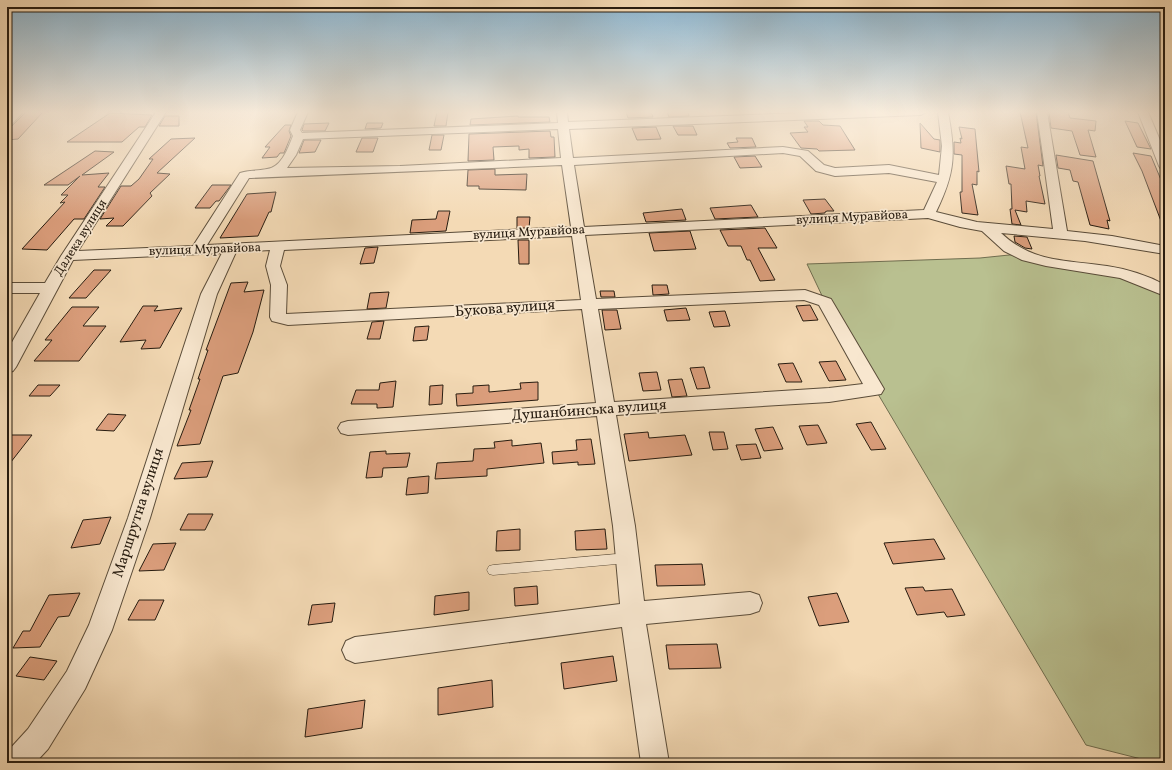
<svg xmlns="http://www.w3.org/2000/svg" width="1172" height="770" font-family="Vollkorn,serif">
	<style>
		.green { fill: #b9c090; stroke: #706e50 }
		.building { fill: #db9e7c; stroke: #271c10 }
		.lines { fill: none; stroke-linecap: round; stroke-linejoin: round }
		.lane-casing { stroke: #5a4c39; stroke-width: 1 }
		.street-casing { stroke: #5a4c39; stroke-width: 2 }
		.lane { fill: #f8e7cf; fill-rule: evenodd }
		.street { fill: #f8e7cf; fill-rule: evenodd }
		.labels { text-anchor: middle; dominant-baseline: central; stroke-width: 3.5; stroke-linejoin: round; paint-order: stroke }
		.far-street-label { font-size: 13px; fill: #271c10; stroke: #f8e7cf }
		.street-label { font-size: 15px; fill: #271c10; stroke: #f8e7cf }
	</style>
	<rect width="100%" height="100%" fill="#f4dab5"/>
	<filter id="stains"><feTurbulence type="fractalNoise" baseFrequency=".005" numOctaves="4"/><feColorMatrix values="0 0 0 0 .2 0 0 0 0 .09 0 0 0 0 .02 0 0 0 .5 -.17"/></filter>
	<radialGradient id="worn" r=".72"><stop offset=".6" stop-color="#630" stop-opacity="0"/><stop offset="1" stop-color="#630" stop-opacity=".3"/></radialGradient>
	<!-- green -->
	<path class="green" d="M1019 254 1097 269 1165 291V763H1157L1086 745 875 389 825 302 807 264 980 258Z"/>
	<!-- building -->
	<path class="building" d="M26 112H43L18 139 7 140V131Z
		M437 112H448L446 126H434Z
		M626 112H651L653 117 628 118Z
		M667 112H688L689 116 669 117Z
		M1020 112H1036L1043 166 1038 165 1040 176H1039L1045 204 1026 201 1027 212 1015 210 1021 225 1012 224 1010 209H1012L1011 184H1009L1006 166 1025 169 1021 147 1028 148Z
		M1049 112H1068L1070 118 1096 121 1095 131 1088 130 1096 157 1080 155 1072 131 1051 128Z
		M110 113 152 115 145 127H139L122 142H67Z
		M165 116H179V126H159Z
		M518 116V117H549L550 122 470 125 471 119Z
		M804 121H819L823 125 840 126 855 150 819 151 817 149 801 148 790 133 808 132 804 127H808Z
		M1125 121 1138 123 1151 149 1137 147Z
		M329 123 325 131H303L302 130 304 124Z
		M367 123H383L381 128 365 129Z
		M920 123 934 139 940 140V152L921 148Z
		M285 125H291L289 131 291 136 284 153H280L277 157 262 158 270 147H265Z
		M673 126H693L697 135H678Z
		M656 127 661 139 637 140 632 128Z
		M959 127 975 129 979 172 977 171V185L972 184 978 215 962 213 960 192H962V155L954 154V142L961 143 960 138 962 139Z
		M550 131 551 137H554L555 157 529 158V149L519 150V146L493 147 494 160 468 161 469 134Z
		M432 135H444L441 150H429Z
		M195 138 157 173 170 174 150 193 152 196 123 226H106L114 218 100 219 121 186H131L139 179 153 159H149L171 139Z
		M362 138H378L373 152H356Z
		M736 138H752L756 147 730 148 727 143 738 142Z
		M304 140H321L315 152 299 153Z
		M95 151 114 152 82 175 109 173 98 187H105L84 219H74L47 250 22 249 65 202 60 203 68 195H61L80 176 68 185H44Z
		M1133 153 1151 156 1159 175 1165 190V229H1164L1142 171Z
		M1056 155 1093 161 1110 221 1107 220 1109 229 1090 225 1078 182 1073 181 1070 170 1058 168Z
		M755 156 762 167 740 168 734 157Z
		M495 169V175L527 174 526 190 479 189V186H467L468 170Z
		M212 185H231L219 201H216L210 208H195Z
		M276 192 271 212H269L258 236 220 238 247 194Z
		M825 199 834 211H827L825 212V213L811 214 803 200Z
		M751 205 758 217 715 219 710 208Z
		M682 209 686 220 646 222 643 213Z
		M438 211H450L446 231 410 233 412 220 436 219Z
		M517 217H530L529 228H517Z
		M765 228 777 248H758L775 280 760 281 750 260H747L741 246H728L720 230Z
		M690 231 696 249 654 251 649 233Z
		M1014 236 1027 237 1032 249 1025 248 1015 242Z
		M518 240H529V264H519Z
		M378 247 374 263 360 264 365 248Z
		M94 270H111L86 298H69Z
		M248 282 244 292 264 290 253 332 238 373 223 376 200 444 177 446 191 410H189L200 379H198L208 350H206L231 283Z
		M652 285H667L669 294 653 295Z
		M600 291H614L615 297H601Z
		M389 292 386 308 367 309 370 293Z
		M810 305 818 320 803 321 796 306Z
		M143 306H158L154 311 182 308 160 348 141 349 146 340 120 342Z
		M72 307H99L83 326H106L79 361H34L52 340H45Z
		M686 308 690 320 667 321 664 310Z
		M602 310H617L621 329 605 330Z
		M725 311 730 326 714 327 709 312Z
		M384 321 380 339H367L372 322Z
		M429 326 427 340 413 341 415 327Z
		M836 361 846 380 829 381 819 362Z
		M793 363 802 382H786L778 364Z
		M704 367 710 388 697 389 690 368Z
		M657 372 661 390 643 391 639 373Z
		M682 379 687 396 672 397 668 380Z
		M396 381 393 407 377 408V404H351L356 390H379L380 383Z
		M538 382V400L457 406 456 394 473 393V386L489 385V392L521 389 520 383Z
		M38 385H60L50 396H29Z
		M443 385 442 404 429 405 430 386Z
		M108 414 126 415 114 431 96 430Z
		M871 422 886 449 871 450 856 424Z
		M818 425 827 443 807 445 799 426Z
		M773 427 783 449 764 451 755 429Z
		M648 432 649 438 685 435 692 455 629 461 624 434Z
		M709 432H724L728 449 713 450Z
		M7 435H32L7 467Z
		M591 439 595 464 578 465V462L553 464 552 452 577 450 576 440Z
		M512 440V446L541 443 544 463 487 469V476L435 479 437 463 473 461 474 449 495 448 494 442Z
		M756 444 761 458 741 460 736 445Z
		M386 451V454L410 453 407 467 383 468 382 477 366 478 370 452Z
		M213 461 207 477 174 479 182 463Z
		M429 476 428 493 406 495 408 478Z
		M188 514H213L205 530H180Z
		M111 517 100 544 71 548 83 520Z
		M520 529V550L496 551 497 531Z
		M605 529 607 549 576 550 575 531Z
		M934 539 945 559 893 564 884 543Z
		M176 543 164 570 139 571 153 544Z
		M702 564 705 585 657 586 655 565Z
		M537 586 538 604 515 606 514 588Z
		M923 587 925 591 952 589 965 615 947 617 944 612 917 615 905 588Z
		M469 592V610L434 615 435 596Z
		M80 593 69 616 58 617 40 647 13 648 23 631H30L49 595Z
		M837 593 849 622 819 626 808 597Z
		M139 600H164L155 620H128Z
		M335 603 332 622 308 625 312 605Z
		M717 644 721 668 669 669 666 645Z
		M613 656 617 681 564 689 561 663Z
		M30 657 57 661 44 680 16 676Z
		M492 680 493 707 438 715V688Z
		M365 700 362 728 305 737 308 709Z"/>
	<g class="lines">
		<defs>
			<path id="lane" d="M628 553 632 554 634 558 632 562 628 563 493 575 489 574 487 570 489 566 493 565Z"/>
			<path id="street" d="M12 112H23L11 125 7 126V117Z
				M156 112H166L78 251 193 246 240 173C249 170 258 171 267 169 282 167 288 148 293 136L290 130 298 112H308L300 130 302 133 558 123 557 112H567L568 122 828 112H926L921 115 569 129 573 158 783 147 808 151 824 165 835 168 889 165 939 175 942 146 938 112H948C956 155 955 173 936 212L977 222 1053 229 1037 112H1047L1067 231 1112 236 1165 246V254L1085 241 1001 233C1033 263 1067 260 1107 266 1127 269 1147 275 1165 285V296L1120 278 1046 266 1022 260 1004 251 982 231 960 227 928 218 585 235 596 299 805 290 831 299 884 389 881 394 875 395 829 402 616 415 635 526 644 601 750 592 759 595 762 603 759 611 750 614 646 624 669 763H641L622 627 355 663 346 659 342 650 346 641 355 637 620 604 613 526 597 416 348 435 341 433 338 428 341 423 348 421 596 403 582 309 288 325 272 321 270 317 271 285 266 266 270 250 236 252 217 294 150 518 112 630 85 689 48 749 35 763H7V752L28 729 67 671 89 625 128 518 201 294 222 253 73 260 16 367 13 371 7 373V351L40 293H7V283H45L61 256ZM558 129 561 158 400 166 287 168 296 155 303 139ZM783 153 800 156 816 171 835 176 889 173 937 182 924 210 584 227 574 165ZM562 165 571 227 207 245 249 178H251ZM572 236 581 300 286 314 287 285 280 266 284 250ZM804 300 819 305 863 384 829 388 614 402 598 309Z
				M1138 112H1148L1165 152V170L1161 169 1159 166Z"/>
		</defs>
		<!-- lane casing -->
		<use href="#lane" class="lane-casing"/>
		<!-- street casing -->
		<use href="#street" class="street-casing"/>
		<!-- lane -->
		<use href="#lane" class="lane"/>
		<!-- street -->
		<use href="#street" class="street"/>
	</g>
	<!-- sky -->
	<linearGradient id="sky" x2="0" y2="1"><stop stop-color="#8ab6d3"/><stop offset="0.51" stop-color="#faeede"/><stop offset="1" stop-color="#faeede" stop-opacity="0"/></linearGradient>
	<rect width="1172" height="220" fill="url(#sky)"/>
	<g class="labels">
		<!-- far-street labels -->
		<g class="far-street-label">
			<text transform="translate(852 218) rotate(-3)">вулиця Муравйова</text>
			<text transform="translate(529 233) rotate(-3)">вулиця Муравйова</text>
			<text transform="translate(81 238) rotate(-58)">Далека вулиця</text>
			<text transform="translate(205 250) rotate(-2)">вулиця Муравйова</text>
		</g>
		<!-- street labels -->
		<g class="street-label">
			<text transform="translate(505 309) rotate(-4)">Букова вулиця</text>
			<text transform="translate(589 411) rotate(-4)">Душанбинська вулиця</text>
			<text transform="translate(139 513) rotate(-72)">Маршрутна вулиця</text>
		</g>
	</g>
	<!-- margin -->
	<rect width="1172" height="770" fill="none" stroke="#f4dab5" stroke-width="24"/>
	<rect x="8" y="8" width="1156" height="754" fill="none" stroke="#271c10" stroke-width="2"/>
	<rect x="12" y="12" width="1148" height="746" fill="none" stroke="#271c10"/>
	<rect width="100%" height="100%" filter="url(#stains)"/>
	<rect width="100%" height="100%" fill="url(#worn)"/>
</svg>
